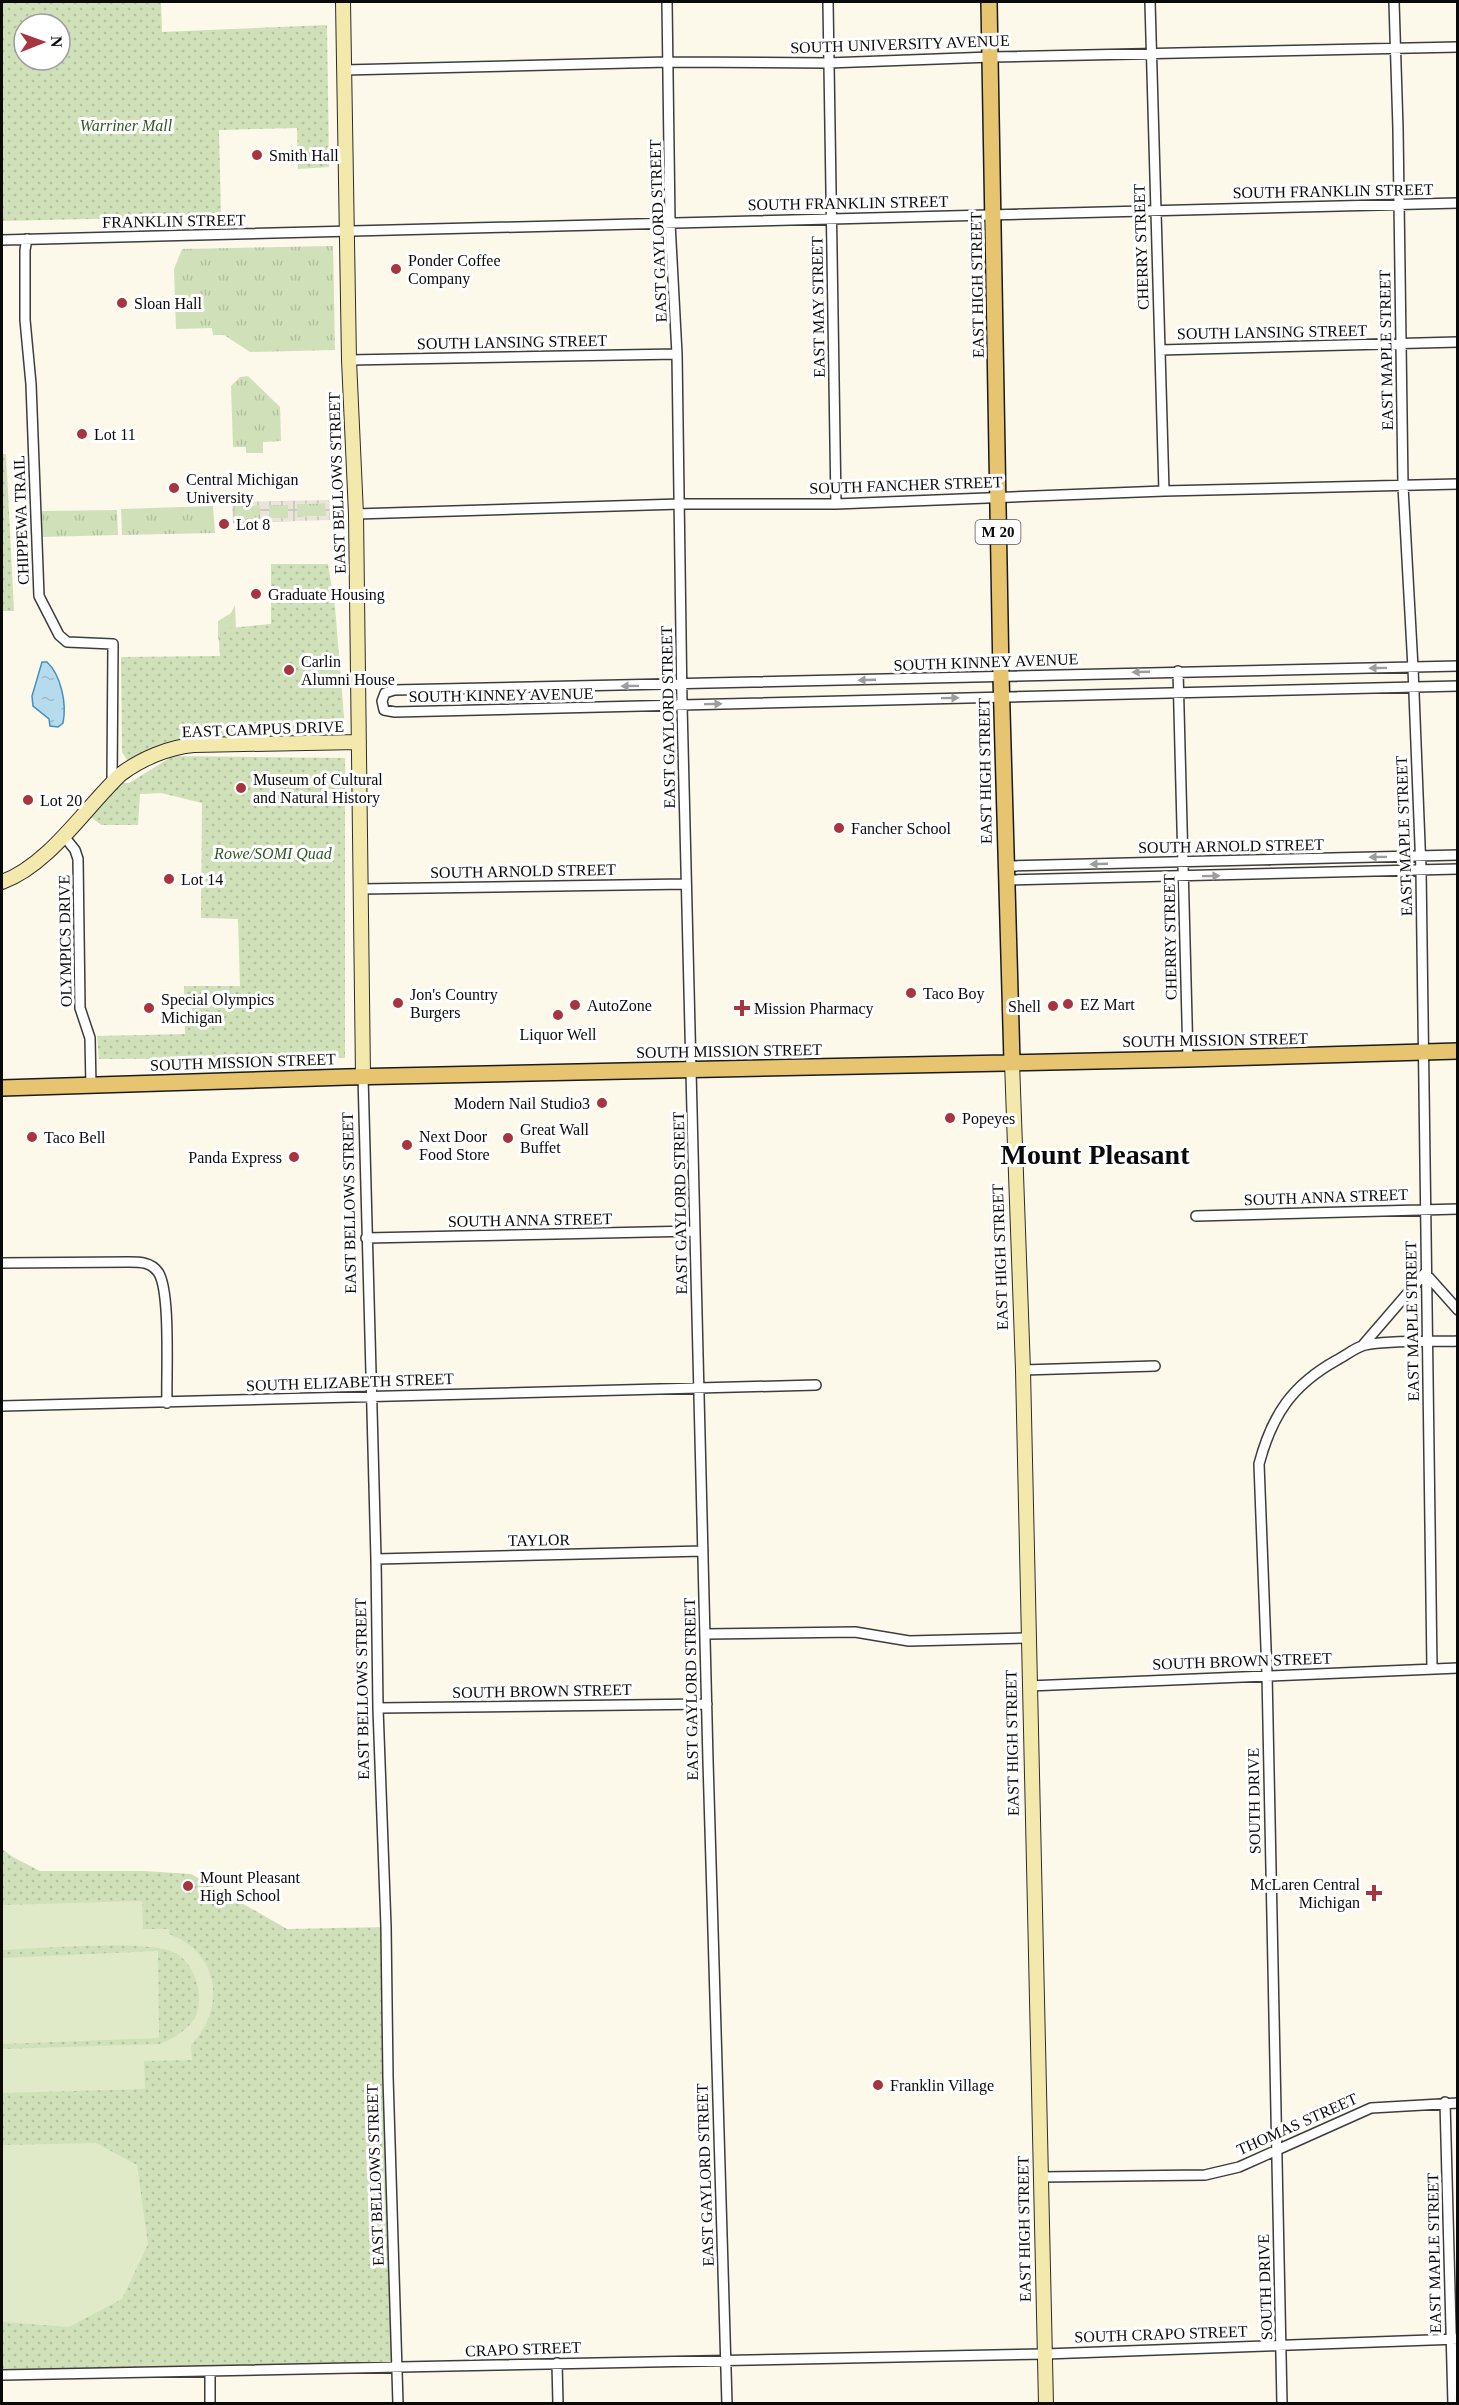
<svg xmlns="http://www.w3.org/2000/svg" width="1459" height="2405" font-family="'Times New Roman',serif">
	<style>
		.grass { fill: url(#grass-tufts) }
		.park { fill: url(#park-dots); fill-rule: evenodd }
		.pitch { fill: #e0eac9 }
		.plaza { fill: url(#plaza-grid); fill-rule: evenodd }
		.water { fill: url(#water-ripples); stroke: #4691ba; stroke-width: 1.5 }
		.lines { fill: none; stroke-linecap: round; stroke-linejoin: round }
		.street-casing { stroke: #3d3d3d; stroke-width: 12 }
		.secondary-casing { stroke: #2c2c2c; stroke-width: 16 }
		.primary-casing { stroke: #1b1b1b; stroke-width: 18 }
		.street { stroke: #fff; stroke-width: 9 }
		.secondary { stroke: #f4e9ad; stroke-width: 14 }
		.primary { stroke: #e6c470; stroke-width: 15 }
		.oneway { fill: #9d9d9d }
		.poi-dot { fill: #a73540; stroke: #fff; stroke-width: 2 }
		.labels { text-anchor: middle; dominant-baseline: central; stroke-width: 6; stroke-linejoin: round; paint-order: stroke }
		.shield { fill: #fff; stroke: #545454; stroke-width: 1.5 }
		.shield-label { font-size: 15px; font-weight: bold; fill: #0a0a0a }
		.street-label { font-size: 16px; fill: #0a0a0a; stroke: #fff }
		.park-label { font-size: 16px; font-style: italic; fill: #315824; stroke: #fff }
		.poi-label { font-size: 16px; fill: #0a0a0a; stroke: #fff; text-anchor: start }
		.town-label { font-size: 28px; font-weight: bold; fill: #0a0a0a; stroke: #fff }
	</style>
	<defs>
		<pattern id="grass-tufts" width="24" height="20" patternUnits="userSpaceOnUse" patternTransform="scale(1.5)"><rect width="24" height="20" fill="#d0e1b9"/><path d="M3 7l-1-3M5 7V3M7 7l1-3M15 17l-1-3M17 17v-4M19 17l1-3" fill="none" stroke="#b1c09e"/></pattern>
		<pattern id="park-dots" width="8" height="8" patternUnits="userSpaceOnUse" patternTransform="scale(1.5)"><rect width="8" height="8" fill="#d0e1b9"/><path d="M2 2h.1M6 6h.1" fill="none" stroke="#b1c09e" stroke-width="1.8" stroke-linecap="round"/></pattern>
		<pattern id="plaza-grid" width="8" height="8" patternUnits="userSpaceOnUse" patternTransform="scale(1.5)"><rect width="8" height="8" fill="#eae5db"/><path d="M0 4h8M4 0v8" fill="none" stroke="#c7c3bb"/></pattern>
		<pattern id="water-ripples" width="26" height="14" patternUnits="userSpaceOnUse" patternTransform="scale(1.5)"><rect width="26" height="14" fill="#b5dbed"/><path d="M2 4q2-2 4 0t4 0M15 11q2-2 4 0t4 0" fill="none" stroke="#9abbca"/></pattern>
	</defs>
	<rect width="100%" height="100%" fill="#fcf8ea"/>
	<!-- grass -->
	<path class="grass" d="M333 246 335 350 250 352 224 335H213L212 328 176 329 174 269 182 249Z
		M248 376 280 407 281 441 263 442V453H246V447H233L231 386 240 377Z
		M326 503V516L297 517V504Z
		M260 505 261 519 235 520V506Z
		M269 505H288V518H269Z
		M213 506 215 533 122 535 121 509Z
		M117 510 118 535 42 537V511Z
		M235 605 236 629 224 640 218 639V621L231 613Z"/>
	<!-- park -->
	<path class="park" d="M2 2H161L162 32 327 25 329 167 298 169 297 128 219 130 221 216 2 221ZM24 24H60V60H24Z
		M2 454H6L14 611H2Z
		M271 564H328L335 607 346 742 207 744 127 760 122 752 121 657 220 656 218 629 271 624Z
		M173 756 345 758V1058L99 1059 97 1036 185 1034 184 986H240L238 919 201 918 202 803 161 793 140 794 138 825H101L91 817 120 783H129Z
		M2 1849 13 1857 40 1871H145L191 1874 287 1929 386 1927 397 2367 2 2374Z"/>
	<!-- pitch -->
	<path class="pitch" d="M142 1901 143 1929H169V1934C219 1952 227 2008 191 2045L192 2060 144 2061 145 2089 2 2093V2049L160 2044C179 2036 200 2023 199 1999 199 1981 191 1962 175 1953 152 1939 34 1949 2 1950V1905Z
		M158 1951 159 2038 2 2044V1958Z
		M96 2143 137 2165 148 2244 122 2299 69 2327 2 2322V2145Z"/>
	<!-- plaza -->
	<path class="plaza" d="M329 500 330 520 233 523 232 502ZM325 503 326 516 297 517V504ZM260 505V519H235V506ZM288 505V518H269V505Z"/>
	<!-- water -->
	<path class="water" d="M42 662H47C61 675 67 704 63 723L58 727 50 726 49 719 33 706 32 696Z"/>
	<g class="lines">
		<defs>
			<path id="street" d="M667 2 670 223 677 354 682 705 708 1761 727 2404
				M828 2 836 504
				M1150 2 1164 491
				M1394 2 1398 129 1403 486 1413 668 1421 870 1432 1669
				M344 70 668 62 828 63 991 57 1458 47
				M27 239 25 250V320L31 384 39 596 59 635 67 642 113 644 112 783
				M2 240 1458 203
				M1160 350 1458 342
				M349 360 677 354
				M356 514 680 504H836L1164 491 1458 484
				M1458 666 394 690 385 693 382 701 384 710 395 712 1458 686
				M1178 671 1188 1059
				M63 835 75 850 78 859 80 1008 90 1038 91 1086
				M1005 866 1458 855
				M1005 880 1458 869
				M361 889 686 884
				M363 1076 376 1559 378 1708 386 1927 388 2077 398 2404
				M1196 1216 1458 1209
				M366 1238 695 1231
				M2 1263 129 1262C140 1262 151 1262 158 1272 171 1290 166 1377 167 1403
				M1363 1345 1425 1273 1458 1310
				M1023 1370 1155 1366
				M2 1406 816 1385
				M376 1559 703 1551
				M706 1634 855 1632 909 1641 1027 1638
				M1029 1686 1458 1668
				M378 1708 707 1704
				M1445 2102 1453 2404
				M1041 2177 1205 2175 1239 2167 1371 2108 1458 2103
				M557 2363 558 2404
				M210 2371V2404
				M2 2375 1045 2354 1458 2339
				M1282 2404 1267 1674 1259 1464C1272 1415 1292 1385 1337 1360 1345 1356 1356 1347 1365 1345 1390 1340 1431 1342 1458 1341"/>
			<path id="secondary" d="M343 2 349 360 356 514 363 1076
				M2 882C49 865 85 808 121 774 141 759 169 747 194 745L359 742
				M1012 1062 1023 1370 1046 2404"/>
			<path id="primary" d="M989 2 1001 676 1012 1062
				M2 1088 347 1077 1188 1059 1458 1051"/>
		</defs>
		<!-- street casing -->
		<use href="#street" class="street-casing"/>
		<!-- secondary casing -->
		<use href="#secondary" class="secondary-casing"/>
		<!-- primary casing -->
		<use href="#primary" class="primary-casing"/>
		<!-- street -->
		<use href="#street" class="street"/>
		<!-- secondary -->
		<use href="#secondary" class="secondary"/>
		<!-- primary -->
		<use href="#primary" class="primary"/>
	</g>
	<!-- one-way arrows -->
	<defs><path id="oneway-solid" d="M-6-.8H1V-3.2L6.5 0L1 3.2V.8H-6Z" transform="scale(1.5)"/></defs>
	<g class="oneway">
		<use href="#oneway-solid" transform="translate(1378 668) rotate(179)"/>
		<use href="#oneway-solid" transform="translate(1141 672) rotate(178)"/>
		<use href="#oneway-solid" transform="translate(867 680) rotate(178)"/>
		<use href="#oneway-solid" transform="translate(630 686) rotate(179)"/>
		<use href="#oneway-solid" transform="translate(950 698) rotate(-1)"/>
		<use href="#oneway-solid" transform="translate(713 704) rotate(-1)"/>
		<use href="#oneway-solid" transform="translate(1378 857) rotate(179)"/>
		<use href="#oneway-solid" transform="translate(1099 864) rotate(178)"/>
		<use href="#oneway-solid" transform="translate(1211 876) rotate(-1)"/>
	</g>
	<!-- markers -->
	<g class="poi-dot">
		<circle cx="257" cy="155" r="6"/>
		<circle cx="396" cy="269" r="6"/>
		<circle cx="122" cy="303" r="6"/>
		<circle cx="82" cy="434" r="6"/>
		<circle cx="174" cy="488" r="6"/>
		<circle cx="224" cy="524" r="6"/>
		<circle cx="256" cy="594" r="6"/>
		<circle cx="289" cy="670" r="6"/>
		<circle cx="241" cy="788" r="6"/>
		<circle cx="28" cy="800" r="6"/>
		<circle cx="839" cy="828" r="6"/>
		<circle cx="169" cy="879" r="6"/>
		<circle cx="911" cy="993" r="6"/>
		<circle cx="398" cy="1003" r="6"/>
		<circle cx="1068" cy="1004" r="6"/>
		<circle cx="575" cy="1005" r="6"/>
		<circle cx="1053" cy="1006" r="6"/>
		<circle cx="149" cy="1008" r="6"/>
		<path d="M739 999h6v6h6v6h-6v6h-6v-6h-6v-6h6z"/>
		<circle cx="558" cy="1015" r="6"/>
		<circle cx="602" cy="1103" r="6"/>
		<circle cx="950" cy="1118" r="6"/>
		<circle cx="32" cy="1137" r="6"/>
		<circle cx="508" cy="1138" r="6"/>
		<circle cx="407" cy="1145" r="6"/>
		<circle cx="294" cy="1157" r="6"/>
		<circle cx="188" cy="1886" r="6"/>
		<path d="M1371 1884h6v6h6v6h-6v6h-6v-6h-6v-6h6z"/>
		<circle cx="878" cy="2085" r="6"/>
	</g>
	<g class="labels">
		<!-- shield labels -->
		<rect class="shield" x="975.5" y="520" width="45" height="24" rx="4.5"/>
		<g class="shield-label">
			<text x="998" y="532">M 20</text>
		</g>
		<!-- street labels -->
		<g class="street-label">
			<text transform="translate(900 44) rotate(-2)">SOUTH UNIVERSITY AVENUE</text>
			<text transform="translate(1333 191) rotate(-1)">SOUTH FRANKLIN STREET</text>
			<text transform="translate(848 203) rotate(-1)">SOUTH FRANKLIN STREET</text>
			<text transform="translate(174 221) rotate(-1)">FRANKLIN STREET</text>
			<text transform="translate(658 231) rotate(-92)">EAST GAYLORD STREET</text>
			<text transform="translate(1141 247) rotate(-92)">CHERRY STREET</text>
			<text transform="translate(977 285) rotate(-91)">EAST HIGH STREET</text>
			<text transform="translate(818 307) rotate(-91)">EAST MAY STREET</text>
			<text transform="translate(1272 332) rotate(-1)">SOUTH LANSING STREET</text>
			<text transform="translate(512 342) rotate(-1)">SOUTH LANSING STREET</text>
			<text transform="translate(1386 350) rotate(-91)">EAST MAPLE STREET</text>
			<text transform="translate(337 483) rotate(-92)">EAST BELLOWS STREET</text>
			<text transform="translate(906 485) rotate(-2)">SOUTH FANCHER STREET</text>
			<text transform="translate(21 520) rotate(-92)">CHIPPEWA TRAIL</text>
			<text transform="translate(986 662) rotate(-2)">SOUTH KINNEY AVENUE</text>
			<text transform="translate(501 695) rotate(-1)">SOUTH KINNEY AVENUE</text>
			<text transform="translate(668 717) rotate(-91)">EAST GAYLORD STREET</text>
			<text transform="translate(263 729) rotate(-2)">EAST CAMPUS DRIVE</text>
			<text transform="translate(985 771) rotate(-91)">EAST HIGH STREET</text>
			<text transform="translate(1404 836) rotate(-92)">EAST MAPLE STREET</text>
			<text transform="translate(1231 846) rotate(-1)">SOUTH ARNOLD STREET</text>
			<text transform="translate(523 871) rotate(-1)">SOUTH ARNOLD STREET</text>
			<text transform="translate(1170 937) rotate(-91)">CHERRY STREET</text>
			<text transform="translate(65 941) rotate(-91)">OLYMPICS DRIVE</text>
			<text transform="translate(1215 1040) rotate(-1)">SOUTH MISSION STREET</text>
			<text transform="translate(729 1051) rotate(-1)">SOUTH MISSION STREET</text>
			<text transform="translate(243 1062) rotate(-2)">SOUTH MISSION STREET</text>
			<text transform="translate(1326 1197) rotate(-2)">SOUTH ANNA STREET</text>
			<text transform="translate(349 1203) rotate(-91)">EAST BELLOWS STREET</text>
			<text transform="translate(680 1203) rotate(-91)">EAST GAYLORD STREET</text>
			<text transform="translate(530 1220) rotate(-1)">SOUTH ANNA STREET</text>
			<text transform="translate(1000 1257) rotate(-92)">EAST HIGH STREET</text>
			<text transform="translate(1412 1321) rotate(-91)">EAST MAPLE STREET</text>
			<text transform="translate(350 1382) rotate(-2)">SOUTH ELIZABETH STREET</text>
			<text transform="translate(539 1540) rotate(-1)">TAYLOR</text>
			<text transform="translate(1242 1661) rotate(-2)">SOUTH BROWN STREET</text>
			<text transform="translate(362 1689) rotate(-91)">EAST BELLOWS STREET</text>
			<text transform="translate(691 1689) rotate(-91)">EAST GAYLORD STREET</text>
			<text transform="translate(542 1691) rotate(-1)">SOUTH BROWN STREET</text>
			<text transform="translate(1012 1743) rotate(-91)">EAST HIGH STREET</text>
			<text transform="translate(1254 1801) rotate(-91)">SOUTH DRIVE</text>
			<text transform="translate(1297 2124) rotate(-24)">THOMAS STREET</text>
			<text transform="translate(375 2175) rotate(-92)">EAST BELLOWS STREET</text>
			<text transform="translate(705 2175) rotate(-92)">EAST GAYLORD STREET</text>
			<text transform="translate(1024 2229) rotate(-91)">EAST HIGH STREET</text>
			<text transform="translate(1434 2253) rotate(-91)">EAST MAPLE STREET</text>
			<text transform="translate(1265 2287) rotate(-92)">SOUTH DRIVE</text>
			<text transform="translate(1161 2334) rotate(-2)">SOUTH CRAPO STREET</text>
			<text transform="translate(523 2349) rotate(-2)">CRAPO STREET</text>
		</g>
		<!-- park labels -->
		<g class="park-label">
			<text x="126" y="125">Warriner Mall</text>
			<text x="273" y="853">Rowe/SOMI Quad</text>
		</g>
		<!-- poi labels -->
		<g class="poi-label">
			<text x="269" y="155">Smith Hall</text>
			<text x="408" y="260">Ponder Coffee<tspan x="408" dy="18">Company</tspan></text>
			<text x="134" y="303">Sloan Hall</text>
			<text x="94" y="434">Lot 11</text>
			<text x="186" y="479">Central Michigan<tspan x="186" dy="18">University</tspan></text>
			<text x="236" y="524">Lot 8</text>
			<text x="268" y="594">Graduate Housing</text>
			<text x="301" y="661">Carlin<tspan x="301" dy="18">Alumni House</tspan></text>
			<text x="253" y="779">Museum of Cultural<tspan x="253" dy="18">and Natural History</tspan></text>
			<text x="40" y="800">Lot 20</text>
			<text x="851" y="828">Fancher School</text>
			<text x="181" y="879">Lot 14</text>
			<text x="923" y="993">Taco Boy</text>
			<text x="410" y="994">Jon's Country<tspan x="410" dy="18">Burgers</tspan></text>
			<text x="161" y="999">Special Olympics<tspan x="161" dy="18">Michigan</tspan></text>
			<text x="1080" y="1004">EZ Mart</text>
			<text x="587" y="1005">AutoZone</text>
			<text x="1041" y="1006" text-anchor="end">Shell</text>
			<text x="754" y="1008">Mission Pharmacy</text>
			<text x="558" y="1034" text-anchor="middle">Liquor Well</text>
			<text x="590" y="1103" text-anchor="end">Modern Nail Studio3</text>
			<text x="962" y="1118">Popeyes</text>
			<text x="520" y="1129">Great Wall<tspan x="520" dy="18">Buffet</tspan></text>
			<text x="419" y="1136">Next Door<tspan x="419" dy="18">Food Store</tspan></text>
			<text x="44" y="1137">Taco Bell</text>
			<text x="282" y="1157" text-anchor="end">Panda Express</text>
			<text x="200" y="1877">Mount Pleasant<tspan x="200" dy="18">High School</tspan></text>
			<text x="1360" y="1884" text-anchor="end">McLaren Central<tspan x="1360" dy="18">Michigan</tspan></text>
			<text x="890" y="2085">Franklin Village</text>
		</g>
		<!-- town labels -->
		<g class="town-label">
			<text x="1095" y="1154">Mount Pleasant</text>
		</g>
	</g>
	<!-- border -->
	<rect width="1459" height="2405" fill="none" stroke="#0a0a0a" stroke-width="6"/>
	<!-- north arrow -->
	<g transform="translate(42 42) rotate(89)"><circle r="28" fill="#ffffff" stroke="#9d9d9d" stroke-width="1.5"/>
	<path d="M0-4.5L10 22L0 15L-10 22Z" fill="#a73540"/>
	<text y="-9" font-size="16" font-weight="bold" text-anchor="middle" fill="#0a0a0a">N</text>
	</g>
</svg>
